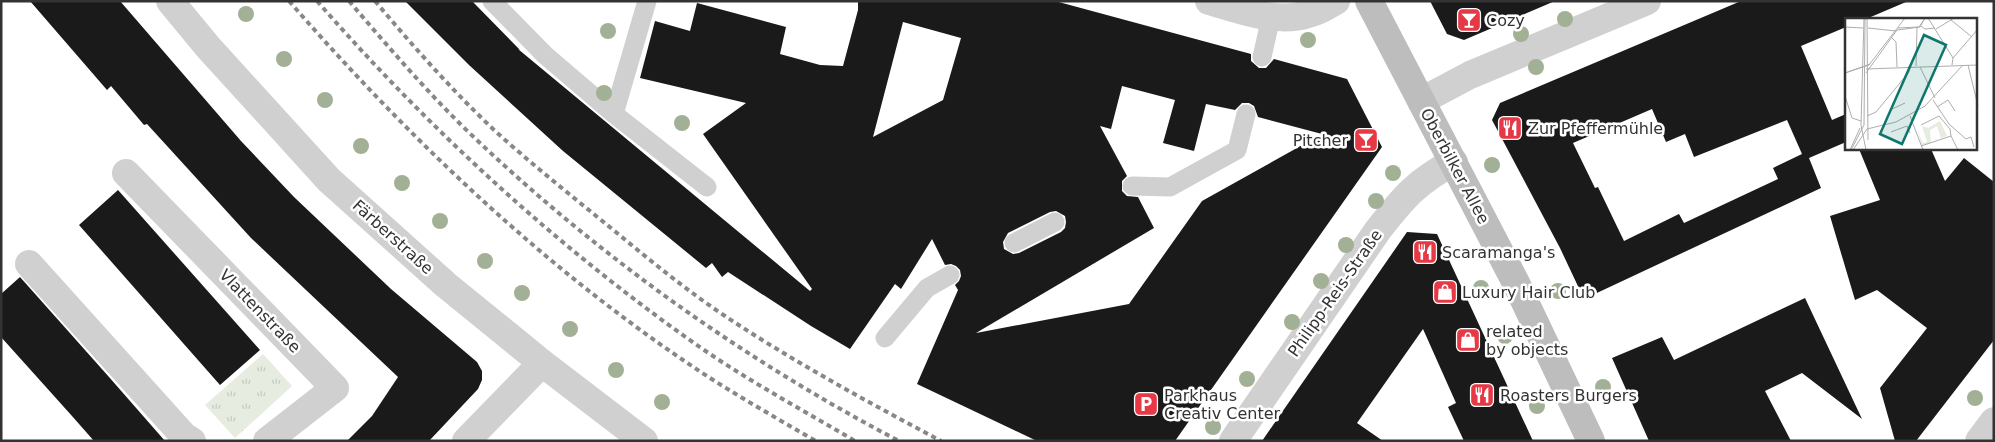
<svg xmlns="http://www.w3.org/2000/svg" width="1995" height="442" font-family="'DejaVu Sans',sans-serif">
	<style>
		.park { fill: url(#park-tufts) }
		.building { fill: #1a1a1a; fill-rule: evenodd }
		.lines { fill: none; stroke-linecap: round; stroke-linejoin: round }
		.lane { stroke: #d0d0d0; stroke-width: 19 }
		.street { stroke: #d0d0d0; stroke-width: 28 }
		.secondary { stroke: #bdbdbd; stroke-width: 28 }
		.rail { stroke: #888; stroke-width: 4; stroke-dasharray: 5 4; stroke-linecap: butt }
		.tree { fill: #a2b095 }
		.labels { text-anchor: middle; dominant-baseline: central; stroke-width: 5; stroke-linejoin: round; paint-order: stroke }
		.poi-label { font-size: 16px; fill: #333; stroke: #fff; text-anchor: start }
		.street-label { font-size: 16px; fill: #333; stroke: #fff }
		.inset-road { fill: none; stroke: #adadad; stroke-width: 1 }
		.view { fill: #0f766e; fill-opacity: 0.15; stroke: #0f766e; stroke-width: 2.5 }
		.inset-edge { fill: none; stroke: #333; stroke-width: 2.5 }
	</style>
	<defs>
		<pattern id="park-tufts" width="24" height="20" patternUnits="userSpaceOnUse" patternTransform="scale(1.25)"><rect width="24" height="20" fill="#e6ecdf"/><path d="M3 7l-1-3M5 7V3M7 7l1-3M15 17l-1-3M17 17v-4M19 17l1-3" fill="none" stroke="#c6cbc0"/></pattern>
	</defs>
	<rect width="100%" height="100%" fill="#fff"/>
	<!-- park -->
	<path class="park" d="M263 354 292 386 235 438 205 405Z"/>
	<!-- building -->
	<path class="building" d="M30 1H120L241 141 294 197 391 289 477 362 482 371V380L478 389 429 441H347L372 416 398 377 251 238 147 124 144 125 111 86 107 90Z
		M405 1H472L520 50 518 49 810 291 812 289 703 134 746 103 640 78 655 21 690 31 697 3 786 27 780 54 820 65 843 66 858 10V1H1055L1251 54V61L1259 68H1266L1274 59 1347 79 1382 147 1175 441H1037L917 384 958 290 955 285 959 281 961 276 960 270 956 266 951 264 945 265 932 239 901 289 895 284 850 349 811 326 728 272 722 277 712 263 706 268 563 151 469 65ZM903 22 961 38 943 100 873 137ZM1122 86 1175 100 1163 143 1194 151 1206 104 1235 110 1242 103H1249L1254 106 1258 117 1322 134 1202 201 1129 304 976 333 1154 228 1138 197 1127 196 1122 191V181L1127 176 1100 126 1111 129ZM1056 211 1065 216 1066 222 1065 228 1061 232 1019 253 1013 254 1004 249 1003 242 1008 233 1050 212Z
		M1430 1H1555L1464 40 1447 34Z
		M1741 1 1906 2 1866 19H1846V27L1801 46 1832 120 1846 114V142L1809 158 1821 188 1584 299 1560 248 1492 120 1500 103ZM1652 109 1666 142 1685 134 1694 157 1787 120 1802 154 1773 168 1778 179 1684 223 1679 214 1624 241 1598 187 1595 188 1573 143Z
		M1859 149H1931L1945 181 1964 158 1994 182V340L1916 441H1895L1880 388 1927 328 1877 290 1855 300 1830 216 1880 200Z
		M118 190 260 350 220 385 79 225Z
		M1407 232 1437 234 1533 441H1464L1448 407 1456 403 1423 329 1357 423 1383 441H1262Z
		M20 277 109 377 165 441H94L72 416 1 337V294Z
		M1805 298 1862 419 1802 373 1765 391 1791 441H1649L1612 358 1662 337 1674 360Z"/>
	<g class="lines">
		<!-- lane -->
		<path class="lane" d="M492 1 545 55 614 114 707 187
			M1262 57 1271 17
			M614 114 647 1
			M1132 186 1170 187 1237 150 1246 114
			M1014 243 1055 222
			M885 338 927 288 950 275"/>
		<!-- street -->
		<path class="street" d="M170 1 208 47 329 180 446 285 542 363 644 441
			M1209 1C1242 10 1278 25 1311 13 1320 11 1328 5 1336 1
			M1421 101 1470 75 1647 1
			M126 173 335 388 267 441
			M29 264 184 436 192 441
			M466 441 542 363
			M1233 441 1378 230C1403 198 1417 181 1454 162
			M1979 441 1994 421"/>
		<!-- secondary -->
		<path class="secondary" d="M1369 1 1516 283 1591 441"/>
		<!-- rail -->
		<path class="rail" d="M289 1C405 134 536 260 683 360 725 389 771 415 816 441
			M317 1C429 129 555 245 694 343 745 379 801 409 855 441
			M349 1C391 50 433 99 480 143 604 260 748 362 899 441
			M375 1C412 45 451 89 493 129 529 162 568 193 606 224 645 256 683 288 725 316 794 362 868 402 941 441"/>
	</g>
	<!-- trees -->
	<g class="tree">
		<circle cx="246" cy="14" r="8"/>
		<circle cx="1565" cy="19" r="8"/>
		<circle cx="608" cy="31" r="8"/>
		<circle cx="1521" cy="34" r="8"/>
		<circle cx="1308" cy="40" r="8"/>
		<circle cx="284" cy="59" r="8"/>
		<circle cx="1536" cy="67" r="8"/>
		<circle cx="604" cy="93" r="8"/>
		<circle cx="325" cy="100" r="8"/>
		<circle cx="682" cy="123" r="8"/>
		<circle cx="361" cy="146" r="8"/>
		<circle cx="1492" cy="165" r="8"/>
		<circle cx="1393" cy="173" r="8"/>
		<circle cx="402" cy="183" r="8"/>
		<circle cx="1376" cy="201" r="8"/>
		<circle cx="440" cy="221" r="8"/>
		<circle cx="1346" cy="245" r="8"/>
		<circle cx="485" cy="261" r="8"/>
		<circle cx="1321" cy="281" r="8"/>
		<circle cx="1481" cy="288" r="8"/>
		<circle cx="1558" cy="291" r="8"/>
		<circle cx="522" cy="293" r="8"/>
		<circle cx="1292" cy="322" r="8"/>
		<circle cx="570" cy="329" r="8"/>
		<circle cx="1505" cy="336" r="8"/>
		<circle cx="616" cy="370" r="8"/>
		<circle cx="1247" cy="379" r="8"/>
		<circle cx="1603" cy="387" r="8"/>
		<circle cx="1975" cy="398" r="8"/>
		<circle cx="662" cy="402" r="8"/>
		<circle cx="1537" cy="406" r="8"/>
		<circle cx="1213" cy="427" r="8"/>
	</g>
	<!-- icons -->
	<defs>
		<symbol id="bar-square" viewBox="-11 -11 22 22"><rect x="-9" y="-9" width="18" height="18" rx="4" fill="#e63946" stroke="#fff"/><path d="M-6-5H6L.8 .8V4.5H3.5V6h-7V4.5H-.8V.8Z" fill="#fff"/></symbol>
		<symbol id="restaurant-square" viewBox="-11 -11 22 22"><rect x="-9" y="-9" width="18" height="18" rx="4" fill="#e63946" stroke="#fff"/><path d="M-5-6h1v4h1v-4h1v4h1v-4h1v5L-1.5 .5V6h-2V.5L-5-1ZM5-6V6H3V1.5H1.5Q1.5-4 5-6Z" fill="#fff"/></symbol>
		<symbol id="shop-square" viewBox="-11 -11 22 22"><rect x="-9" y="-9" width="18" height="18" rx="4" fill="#e63946" stroke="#fff"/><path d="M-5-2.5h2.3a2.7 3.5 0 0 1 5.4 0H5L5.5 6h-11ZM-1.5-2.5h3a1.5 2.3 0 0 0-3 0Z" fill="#fff"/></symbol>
		<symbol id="parking-square" viewBox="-11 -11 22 22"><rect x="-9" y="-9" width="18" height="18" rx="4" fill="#e63946" stroke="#fff"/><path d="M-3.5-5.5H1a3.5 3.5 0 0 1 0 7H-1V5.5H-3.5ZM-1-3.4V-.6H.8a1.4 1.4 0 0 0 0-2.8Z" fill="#fff"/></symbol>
	</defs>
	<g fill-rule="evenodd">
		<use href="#bar-square" x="1455" y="6" width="28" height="28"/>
		<use href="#restaurant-square" x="1496" y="114" width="28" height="28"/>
		<use href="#bar-square" x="1352" y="126" width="28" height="28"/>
		<use href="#restaurant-square" x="1411" y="238" width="28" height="28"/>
		<use href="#shop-square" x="1431" y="278" width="28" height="28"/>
		<use href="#shop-square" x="1454" y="326" width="28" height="28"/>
		<use href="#restaurant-square" x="1468" y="381" width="28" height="28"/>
		<use href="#parking-square" x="1132" y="390" width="28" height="28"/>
	</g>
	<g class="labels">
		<!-- poi labels -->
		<g class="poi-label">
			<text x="1486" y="20">Cozy</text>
			<text x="1528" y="128">Zur Pfeffermühle</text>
			<text x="1348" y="140" text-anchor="end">Pitcher</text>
			<text x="1442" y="252">Scaramanga's</text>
			<text x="1462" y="292">Luxury Hair Club</text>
			<text x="1486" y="331">related<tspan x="1486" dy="18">by objects</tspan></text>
			<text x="1164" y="395">Parkhaus<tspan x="1164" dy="18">Creativ Center</tspan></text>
			<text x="1500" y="395">Roasters Burgers</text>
		</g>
		<!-- street labels -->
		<g class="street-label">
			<text transform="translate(1455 166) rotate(62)">Oberbilker Allee</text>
			<text transform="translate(393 237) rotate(42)">Färberstraße</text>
			<text transform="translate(1335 293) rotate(-55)">Philipp-Reis-Straße</text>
			<text transform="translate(260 311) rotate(46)">Vlattenstraße</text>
		</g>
	</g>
	<!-- overview -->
	<g transform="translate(1845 18)">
		<rect width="132" height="132" fill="#fff"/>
		<path d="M95 103 102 118 96 120 92 108 85 112 86 125 77 127 72 112 78 125 82 124 77 108 83 110Z" fill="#e6ecdf"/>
		<path class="inset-road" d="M19 0 16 107 21 132M22 0 23 122M83 0 108 40 107 47M106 2 127 19M76 8 80 11 90 10M0 9 18 10M23 10 51 13M53 10 74 9 80 0M91 11 109 0M46 19 51 24 52 49M108 40 133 11M123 47 133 88M71 48 72 9M75 49 90 80M21 51 133 47M0 55 24 47 60 0M0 55 25 46M21 55 52 12 75 9 80 0M0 78 7 100 16 103M88 82 104 106 121 121 126 119 129 129M92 89 103 82 110 93M45 92 60 85M22 98 31 94 64 54V48M65 98 78 132M76 107 94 98 105 111 106 118M46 114 62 108 65 115M76 128 106 118 113 132M5 132 15 110M6 132 19 107 20 0M8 132 22 111 51 104 80 88 118 47"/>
		<path class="view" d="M79 17 101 27 57 126 35 116Z"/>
		<rect width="132" height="132" class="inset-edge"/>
	</g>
	<!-- border -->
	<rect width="1995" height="442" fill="none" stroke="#333333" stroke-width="5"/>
</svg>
